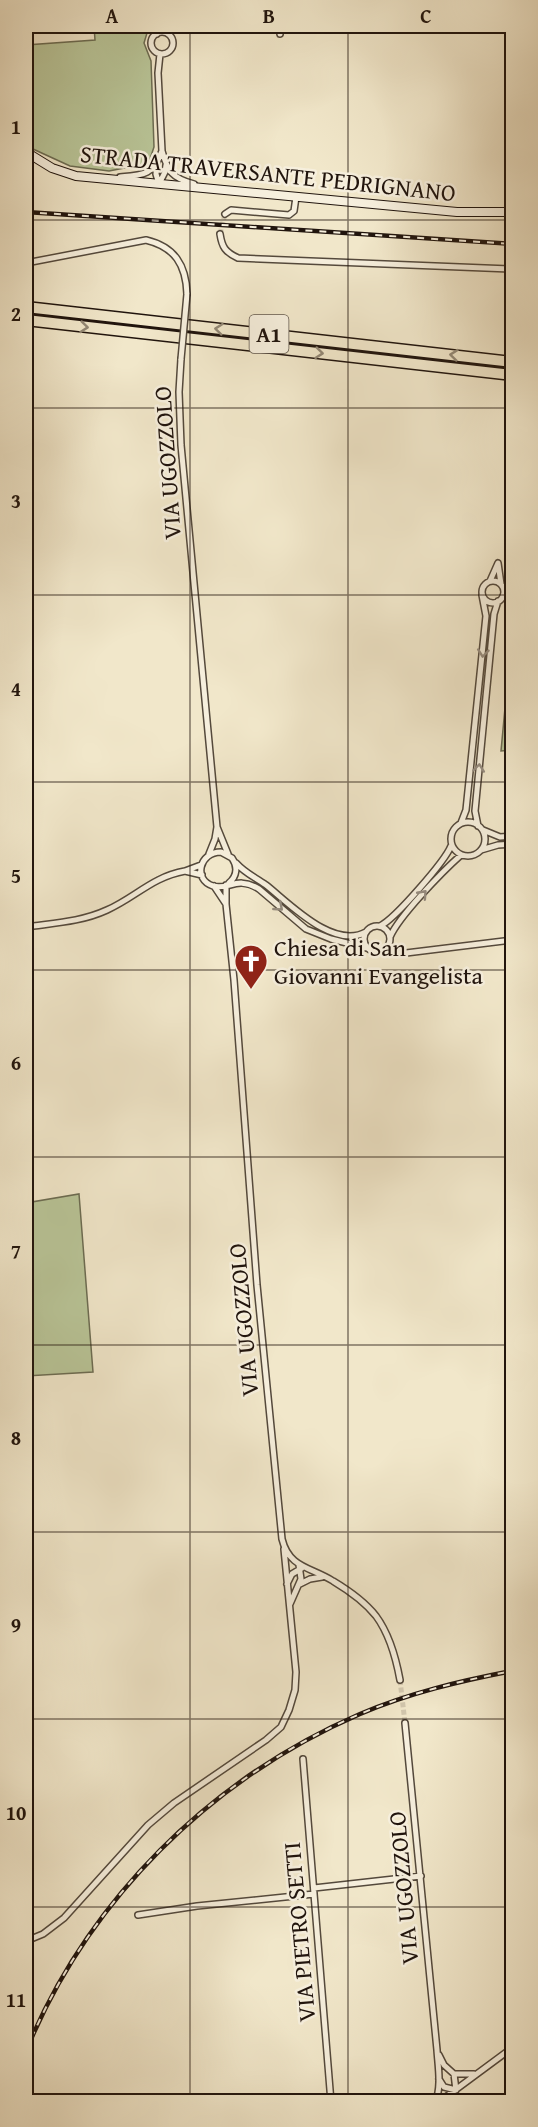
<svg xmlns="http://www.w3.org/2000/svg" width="538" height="2127" font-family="'Gentium Book Plus',serif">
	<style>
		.green { fill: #b9c598; stroke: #6c6c52; stroke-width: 1.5 }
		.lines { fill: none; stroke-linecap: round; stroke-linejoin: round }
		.street-tunnel { stroke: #d2c7ae; stroke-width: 5; stroke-dasharray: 5 2.5; stroke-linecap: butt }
		.street-casing { stroke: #54493c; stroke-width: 8 }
		.secondary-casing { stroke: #20140d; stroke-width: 10 }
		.highway-casing { stroke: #20140d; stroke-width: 13 }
		.street { stroke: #f6efdd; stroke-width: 5 }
		.secondary { stroke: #f6efdd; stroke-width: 8 }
		.highway { stroke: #f1e7ca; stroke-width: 10 }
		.rail-casing { stroke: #20140d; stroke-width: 4.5 }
		.rail { stroke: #f6efdd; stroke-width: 2; stroke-dasharray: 7; stroke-linecap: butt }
		.street-bridge-casing { stroke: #54493c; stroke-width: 8; stroke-linecap: butt }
		.street-bridge { stroke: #f6efdd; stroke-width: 5 }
		.oneway { stroke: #938875 }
		.oneway2 { stroke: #968c7f }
		.grid { fill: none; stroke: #20140d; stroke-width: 1.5; stroke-opacity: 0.55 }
		.labels { text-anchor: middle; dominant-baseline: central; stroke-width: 5; stroke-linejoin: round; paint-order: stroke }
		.shield { fill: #f6efdd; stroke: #60564b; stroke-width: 1.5 }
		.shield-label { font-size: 22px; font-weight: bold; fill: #20140d }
		.street-label { font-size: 24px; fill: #20140d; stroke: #f6efdd }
		.poi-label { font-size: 24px; fill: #20140d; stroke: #f6efdd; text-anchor: start }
		.neatline { fill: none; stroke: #20140d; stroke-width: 2 }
		.grid-label { font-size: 20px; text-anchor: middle; font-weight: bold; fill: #20140d }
	</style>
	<rect width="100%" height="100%" fill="#f1e7ca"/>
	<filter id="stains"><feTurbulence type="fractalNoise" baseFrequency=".00333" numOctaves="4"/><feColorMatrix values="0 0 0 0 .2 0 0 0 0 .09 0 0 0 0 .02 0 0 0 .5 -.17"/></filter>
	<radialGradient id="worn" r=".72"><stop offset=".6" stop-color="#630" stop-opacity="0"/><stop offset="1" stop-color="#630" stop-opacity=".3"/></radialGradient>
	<!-- green -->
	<path class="green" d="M94 26H144L147 33 144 43 151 61 154 147 150 159 145 164 109 171 70 166 33 149 26 143V45L95 40Z
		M512 633V750L501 751Z
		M79 1194 93 1372 26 1376V1203Z"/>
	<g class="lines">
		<!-- street-tunnel -->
		<path class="street-tunnel" d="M220 234 225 214
			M400 1680 405 1723"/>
		<defs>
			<path id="street" d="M152 26 157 34
				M279 26 280 34
				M151 43a11 11 0 1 1 22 0a11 11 0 1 1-22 0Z
				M160 54 158 73 162 151
				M157 165 156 174 159 184 165 172 166 165
				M120 177C144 175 153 175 162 151 168 172 172 178 194 184
				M225 214 231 210 289 215 294 211 296 197
				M220 234C222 247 225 252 238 258L512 269
				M26 263 146 240C175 247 186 265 187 294
				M181 359 179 392 181 445 217 827
				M490 581 498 563 501 584
				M482 592a11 11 0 1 1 22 0a11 11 0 1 1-22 0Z
				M503 596 512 590
				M451 839a17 17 0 1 1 34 0a17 17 0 1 1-34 0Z
				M461 823 466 810 486 616 482 595
				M478 826 475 811 494 614 498 601
				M483 830 500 837 512 836
				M481 850 498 845 512 844
				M209 854 215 839 217 827 228 854
				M236 863C246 874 255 877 266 885 289 903 333 950 366 932
				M201 865 185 871 202 875
				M229 883C237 876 238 867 232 858L221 852C199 852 193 880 213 886 229 891 236 875 259 889L306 929 331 939 367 948
				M214 886 226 904V885
				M226 904 234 980 257 1285 282 1539C289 1568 311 1567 333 1581 348 1590 365 1602 376 1616 390 1635 396 1658 400 1680
				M364 939a13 13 0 1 1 26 0a13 13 0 1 1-26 0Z
				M380 926C395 919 445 861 451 846
				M26 927C53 923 81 922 107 910 136 897 152 877 185 871
				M390 937C399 916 443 871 461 855
				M382 952 406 953 512 940
				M287 1584 292 1574 302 1568
				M300 1584 310 1579 322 1577
				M290 1604 301 1579 299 1565
				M405 1723 437 2050C438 2066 442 2088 435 2102
				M303 1759 331 2102
				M314 1888 421 1876
				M138 1915 197 1906 314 1894
				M26 1941 43 1934 64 1918 148 1825 174 1803 266 1740 281 1727 289 1710 295 1690 296 1672 284 1549
				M439 2055 444 2065 454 2074H474
				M439 2079 444 2087 456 2090 454 2074
				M439 2102 512 2048"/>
			<path id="secondary" d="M26 152 52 168 76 176 457 212H512"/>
			<path id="highway" d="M26 307 512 362
				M26 320 512 375"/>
		</defs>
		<!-- street casing -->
		<use href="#street" class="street-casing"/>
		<!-- secondary casing -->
		<use href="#secondary" class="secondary-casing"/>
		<!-- highway casing -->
		<use href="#highway" class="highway-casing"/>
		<!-- street -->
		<use href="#street" class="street"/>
		<!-- secondary -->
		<use href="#secondary" class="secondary"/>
		<!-- highway -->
		<use href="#highway" class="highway"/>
		<defs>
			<path id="rail" d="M26 212 512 244
				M26 2051C88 1900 210 1779 360 1714 409 1693 460 1681 512 1671"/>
		</defs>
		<!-- rail casing -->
		<use href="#rail" class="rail-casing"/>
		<!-- rail -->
		<use href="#rail" class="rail"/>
		<defs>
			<path id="street-bridge" d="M181 359 187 294"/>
		</defs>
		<!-- street-bridge casing -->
		<use href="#street-bridge" class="street-bridge-casing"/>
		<!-- street-bridge -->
		<use href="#street-bridge" class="street-bridge"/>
	</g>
	<!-- one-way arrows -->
	<defs><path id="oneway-chevron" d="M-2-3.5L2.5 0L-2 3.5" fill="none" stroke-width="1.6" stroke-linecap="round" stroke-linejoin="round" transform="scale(1.5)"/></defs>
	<g class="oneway">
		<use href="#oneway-chevron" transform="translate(84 327) rotate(6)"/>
		<use href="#oneway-chevron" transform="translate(219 329) rotate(-174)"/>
		<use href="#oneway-chevron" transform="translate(319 353) rotate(6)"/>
		<use href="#oneway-chevron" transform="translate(454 355) rotate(-174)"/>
	</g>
	<g class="oneway2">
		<use href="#oneway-chevron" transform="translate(483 653) rotate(96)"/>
		<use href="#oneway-chevron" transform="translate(479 768) rotate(-84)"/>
		<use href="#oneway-chevron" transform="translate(423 894) rotate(-48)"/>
		<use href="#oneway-chevron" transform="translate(279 907) rotate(41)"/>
	</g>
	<!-- grid -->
	<path class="grid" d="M190 26V2102M348 26V2102M26 220H512M26 408H512M26 595H512M26 782H512M26 970H512M26 1157H512M26 1345H512M26 1532H512M26 1719H512M26 1907H512"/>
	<!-- icons -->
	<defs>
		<symbol id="church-pin" viewBox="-11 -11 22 30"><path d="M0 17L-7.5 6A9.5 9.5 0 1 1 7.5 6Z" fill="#8f2418" stroke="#f6efdd"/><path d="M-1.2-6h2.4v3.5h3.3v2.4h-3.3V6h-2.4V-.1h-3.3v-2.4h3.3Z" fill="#fff"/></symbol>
	</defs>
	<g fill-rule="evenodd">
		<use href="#church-pin" x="232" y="942" width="38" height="52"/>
	</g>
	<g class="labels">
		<!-- shield labels -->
		<rect class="shield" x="249.5" y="315" width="39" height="38" rx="4.5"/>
		<g class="shield-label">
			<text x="269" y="334">A1</text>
		</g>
		<!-- street labels -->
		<g class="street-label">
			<text transform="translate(268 173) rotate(6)">STRADA TRAVERSANTE PEDRIGNANO</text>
			<text transform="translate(167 463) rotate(-94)">VIA UGOZZOLO</text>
			<text transform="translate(243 1320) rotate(-95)">VIA UGOZZOLO</text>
			<text transform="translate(403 1888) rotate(-95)">VIA UGOZZOLO</text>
			<text transform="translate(299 1932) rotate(-95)">VIA PIETRO SETTI</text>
		</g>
		<!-- poi labels -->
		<g class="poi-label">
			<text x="274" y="947">Chiesa di San<tspan x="274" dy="28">Giovanni Evangelista</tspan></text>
		</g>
	</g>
	<!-- margin -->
	<rect width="538" height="2127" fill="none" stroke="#f1e7ca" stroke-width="66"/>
	<rect x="33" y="33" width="472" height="2061" class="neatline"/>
	<g class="grid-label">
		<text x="112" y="23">A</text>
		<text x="269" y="23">B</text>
		<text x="426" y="23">C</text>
		<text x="16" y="134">1</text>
		<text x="16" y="321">2</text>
		<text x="16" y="508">3</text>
		<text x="16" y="696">4</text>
		<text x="16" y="883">5</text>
		<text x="16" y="1070">6</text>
		<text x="16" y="1258">7</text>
		<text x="16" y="1445">8</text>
		<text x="16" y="1632">9</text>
		<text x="16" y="1820">10</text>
		<text x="16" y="2007">11</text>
	</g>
	<rect width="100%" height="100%" filter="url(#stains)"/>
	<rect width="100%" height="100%" fill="url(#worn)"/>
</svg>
